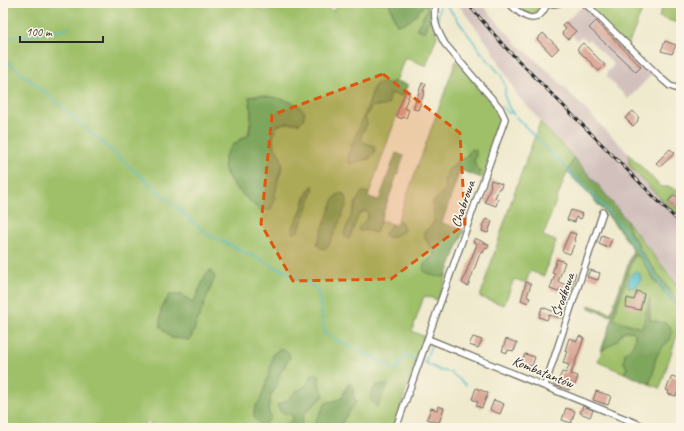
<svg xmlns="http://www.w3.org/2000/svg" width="684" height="431" font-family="Caveat,sans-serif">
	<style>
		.industrial { fill: #d1c0bc }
		.green { fill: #9fc069; stroke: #65764a; fill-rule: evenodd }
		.forest { fill: #7fa65d; stroke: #556844 }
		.water { fill: #50bcca; stroke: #3e747a }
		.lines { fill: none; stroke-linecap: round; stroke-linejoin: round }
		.stream { stroke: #50bcca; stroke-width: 1.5 }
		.building { fill: #d8a293 }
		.street-casing { stroke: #706e64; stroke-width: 8 }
		.street { stroke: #fff; stroke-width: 5.5 }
		.rail-casing { stroke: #2b2b2b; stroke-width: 3 }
		.rail { stroke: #fcf5e5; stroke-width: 1.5; stroke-dasharray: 4.5; stroke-linecap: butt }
		.marked { fill: #df570e; fill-opacity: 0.2; stroke: #df570e; stroke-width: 3; stroke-dasharray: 8 5; stroke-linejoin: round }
		.labels { text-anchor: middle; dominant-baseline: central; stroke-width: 3.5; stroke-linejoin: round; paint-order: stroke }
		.street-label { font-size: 14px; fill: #2b2b2b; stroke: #fcf5e5 }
	</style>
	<rect width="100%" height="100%" fill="#fcf5e5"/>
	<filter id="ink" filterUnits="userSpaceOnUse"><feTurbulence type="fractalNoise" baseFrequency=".025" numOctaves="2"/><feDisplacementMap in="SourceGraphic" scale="8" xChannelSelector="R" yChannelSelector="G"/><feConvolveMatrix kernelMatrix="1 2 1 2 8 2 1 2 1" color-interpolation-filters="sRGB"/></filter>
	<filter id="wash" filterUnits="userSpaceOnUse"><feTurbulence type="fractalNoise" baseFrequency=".012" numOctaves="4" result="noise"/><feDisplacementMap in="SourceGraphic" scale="16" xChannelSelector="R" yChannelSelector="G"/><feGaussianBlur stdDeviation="0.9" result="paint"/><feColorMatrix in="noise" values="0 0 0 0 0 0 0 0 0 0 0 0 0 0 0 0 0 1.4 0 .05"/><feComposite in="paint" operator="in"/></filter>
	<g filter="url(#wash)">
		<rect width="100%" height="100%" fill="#efe9cd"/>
		<!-- industrial -->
		<path class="industrial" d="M457 3H481L517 44 549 72 661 187H670L681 193V290L599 186 518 96 491 48Z
			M584 6 652 74 628 99 607 77V72L613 66V63L589 39 587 41 581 36 577 40 562 25 577 11Z"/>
		<!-- green -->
		<path class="green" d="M3 3H255L256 8 267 11 279 3H316L318 5 334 11 338 3H389L397 25 410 21 426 3H432H428L426 5 427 10 416 29 425 31 427 24 431 20 437 36 426 66 405 57 396 81 373 88 369 104 358 133 351 146 353 163 359 161 370 159V145C352 142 365 132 366 124 367 122 366 120 365 118L371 106H385L389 93 402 96 405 92 369 194 367 192 356 201 353 214 344 233 351 235 355 223 359 214 366 211 368 213V218L358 228 376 233 381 220 392 224 384 235 388 238 403 232 402 223 398 220 456 61 498 110 501 116V125L483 178 479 177 480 172 474 163 476 155 468 154 465 158 459 160 444 181 446 189 433 202C432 219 441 219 424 232 424 242 434 247 434 256L429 259 447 274 449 269 438 300 424 296 412 331 425 337 393 428H340L342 421 356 402 353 394V387L345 389 341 399 326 403 316 420 314 428H300L305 412 324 396 319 384 311 376 306 386 295 392 287 400 278 405 292 415 294 419 284 428H149L151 422 132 428H3ZM249 97 300 123H285L277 126C275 131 271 137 273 143 275 151 283 157 282 166 280 182 268 197 260 210 249 201 237 191 229 179 216 160 231 143 248 135 251 121 252 111 249 97ZM314 188 298 232 293 228 300 213 305 197 309 189ZM210 271 190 340 160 326 161 310 169 295H182L193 304 206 275ZM273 355 286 366 281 371 278 379 277 386 271 395 268 409 254 411C264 394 271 374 273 355Z
			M514 3H545L541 11 529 15 523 12Z
			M591 3H645L627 48 588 10Z
			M664 3H681V24L659 17Z
			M540 122 574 158 567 172 543 236 556 241 544 276 530 271 526 283 514 279 504 305 480 297 513 196Z
			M629 154 661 187H670L681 192V198L675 192 667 200 674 207 675 206 681 212 679 211 677 213 671 209 629 166Z
			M626 220 681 290V323L660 388 649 384C655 369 653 353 667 343L666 323 650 320V301L642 328 612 319 634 254 641 258 655 281 675 305 679 303 639 249 638 243 631 234Z
			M625 331H632L635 334V340L633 347 624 362 627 368 624 373 598 362C603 344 605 351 617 340 620 337 621 334 625 331Z"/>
		<!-- forest -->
		<path class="forest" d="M389 3H426L410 21 397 25Z
			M428 3 431 4 430 15 431 20 427 24 425 31 416 29 426 13 427 10 426 5Z
			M396 81 408 85 402 96 389 93V103L385 106H372L365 118C366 119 367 122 367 124 366 128 363 130 362 133 358 141 366 144 373 145L375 148C374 162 360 158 351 165L348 161V154L369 104 373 88 376 84 386 82 388 84Z
			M260 95C275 98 295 99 305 112L303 120 300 123H285L277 125C266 150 280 145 282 164 282 168 279 174 278 179 276 190 275 200 271 210H260C234 187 200 158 249 135 251 121 252 111 249 97Z
			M471 149 476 150V155L474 163 480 172 479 177 460 170 442 223 464 230 447 274 443 277 434 276 424 271 423 265 434 256C434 247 424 241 424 232 441 219 432 219 433 202L446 189 444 181 449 169 455 165 459 160 465 158Z
			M396 153 404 156 376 233 368 230 359 231 358 228 368 218V213L365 211 359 214 349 239 345 237 344 233 346 228 360 194 363 191 369 194 368 197 379 200Z
			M574 158 599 186 626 220 631 234 638 243 639 249 679 303 675 305 655 281 641 258 634 255 613 319 642 328 650 297 649 308 650 320 666 323 671 327 672 333 671 339 661 348 655 360 653 375 649 384 624 373 627 368 624 362 625 353C632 347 635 344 635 334L632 331H625L620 334 618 340 601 351 613 317 589 308V305L611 313 633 250C615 221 591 196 567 172Z
			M313 185C315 192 301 223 298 232L293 233C292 225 298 219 301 212 305 202 306 193 313 185Z
			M342 193C344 195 347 197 347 201 347 208 332 237 329 245L325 249 320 248 317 244 333 201 337 195Z
			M398 220 402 223 404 230 403 232 388 238 384 235 392 224 396 225Z
			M210 270 215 277 190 340 171 338 160 326 161 310 169 295H182L193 303 206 275Z
			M280 349 288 352 290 357 281 371 278 379 277 386 271 395 268 409 271 418 265 424 261 425C257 423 253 417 254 412 254 407 259 402 261 398 266 383 271 370 273 354Z
			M316 373 320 377 319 384 324 396 305 412 300 428H284L293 419 292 415 281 412 277 405 287 400 295 392 306 386 311 376Z
			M349 383 353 387V394L356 402 343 421 340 428H314L316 420 326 403 341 399Z
			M377 385H388L377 407C367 399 369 393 377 385Z"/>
		<!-- water -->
		<path class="water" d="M635 271 640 274 641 280 637 286 630 288 628 286C627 281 631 274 635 271Z"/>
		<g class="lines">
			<!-- stream -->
			<path class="stream" d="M445 3 481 52 501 75 505 86V97L508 106 514 115
				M438 21 439 10 441 3
				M3 38 37 35 69 28
				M3 58 48 95 207 234 266 262
				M502 106 507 112 510 113 511 112
				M516 117 607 210 625 231 661 285 681 311
				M269 264 313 286 318 292 325 334 397 370 404 355 416 359
				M440 347 485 365
				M424 362 441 371 450 372 466 385
				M425 362 431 345 433 344"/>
		</g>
		<g id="blocks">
			<!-- building -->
			<path class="building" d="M596 21 641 67 636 72 589 28Z
				M566 22 576 31 568 39 562 33 566 29 562 25Z
				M543 33 559 48 552 55 537 39Z
				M665 41 676 45 672 54 661 51Z
				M583 43 605 65 599 71 577 49Z
				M422 83 426 84 423 91H425L418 110 413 109Z
				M406 90 410 92 404 108 409 110 406 118 403 117 402 119 396 116Z
				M633 111 639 118 637 120 638 121 633 126 625 118Z
				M670 149 675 153 660 167 656 163Z
				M491 180 502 184 501 188H499L495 198 498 199 496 206 485 202 491 185 490 184Z
				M675 195 681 200V211L674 205 673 206 668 201Z
				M571 210 583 214 581 219 576 217 575 222 567 220Z
				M486 219 492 221 488 233 482 231 483 227 482 226Z
				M570 232 576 234 574 239 576 240 570 254 562 251Z
				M602 235 612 239 608 248 599 244Z
				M475 238 489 245 487 249 485 248 483 253 481 251 468 286 462 283 477 244 473 242Z
				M557 259 565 262 558 282 567 285 572 272 576 273 570 293 559 289 558 292 550 289 555 274 552 273Z
				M590 270 600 273 598 280 587 277Z
				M526 282 531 284 527 297 530 298 528 303 521 300Z
				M637 291 644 294 640 310 626 307 627 298 634 300Z
				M542 307 562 315 561 318 549 315 547 320 539 317Z
				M579 336 584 338 571 374 578 376 575 385 571 383 569 390 554 385 556 380 558 381 562 372 566 373 569 365 563 363 567 351H565L569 338 577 341Z
				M473 337 482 340 478 348 469 345Z
				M506 339 517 343 514 351 508 350 507 353 502 351Z
				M525 354 535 357 532 366 521 363Z
				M672 376 681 379 678 385 681 386 676 396 668 394 669 391 666 390Z
				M476 388 488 393 482 408 476 406 478 402 472 399Z
				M596 391 611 396 608 405 593 400Z
				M494 400 504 404 500 414 490 410Z
				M438 406 444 408 439 423 427 419 431 408 437 410Z
				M583 406 593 410 590 417 580 413Z
				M566 408 575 411 571 423 562 420Z"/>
		</g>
	</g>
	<g filter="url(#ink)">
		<use href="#blocks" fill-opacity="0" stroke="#706e64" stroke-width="1"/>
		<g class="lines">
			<defs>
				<path id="street" d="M509 3C522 17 538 28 547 3
					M583 3 589 7 662 79 670 86 681 90
					M547 5 559 3
					M428 339 648 428
					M545 385 603 212
					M396 428 505 119 500 108 445 44C437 30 432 19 436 3"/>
			</defs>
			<!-- street casing -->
			<use href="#street" class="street-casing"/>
			<!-- street -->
			<use href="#street" class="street"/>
			<defs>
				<path id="rail" d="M467 3 505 47 681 224"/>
			</defs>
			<!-- rail casing -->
			<use href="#rail" class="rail-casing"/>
			<!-- rail -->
			<use href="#rail" class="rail"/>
		</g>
	</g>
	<!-- marked area -->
	<path class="marked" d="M383 74 460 133 465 224 391 279 293 281 261 224 272 115Z"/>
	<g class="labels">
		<!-- street labels -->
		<g class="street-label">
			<text transform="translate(463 204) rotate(-71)">Chabrowa</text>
			<text transform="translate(563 295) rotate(-71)">Środkowa</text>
			<text transform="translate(543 372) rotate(22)">Kombatantów</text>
		</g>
	</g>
	<!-- margin -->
	<rect width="684" height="431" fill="none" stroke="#fcf5e5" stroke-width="16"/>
	<!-- scale -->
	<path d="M20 36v6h83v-6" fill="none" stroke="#2b2b2b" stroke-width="2"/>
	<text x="26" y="36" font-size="12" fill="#2b2b2b" stroke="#fcf5e5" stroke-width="3" paint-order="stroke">100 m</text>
</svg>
